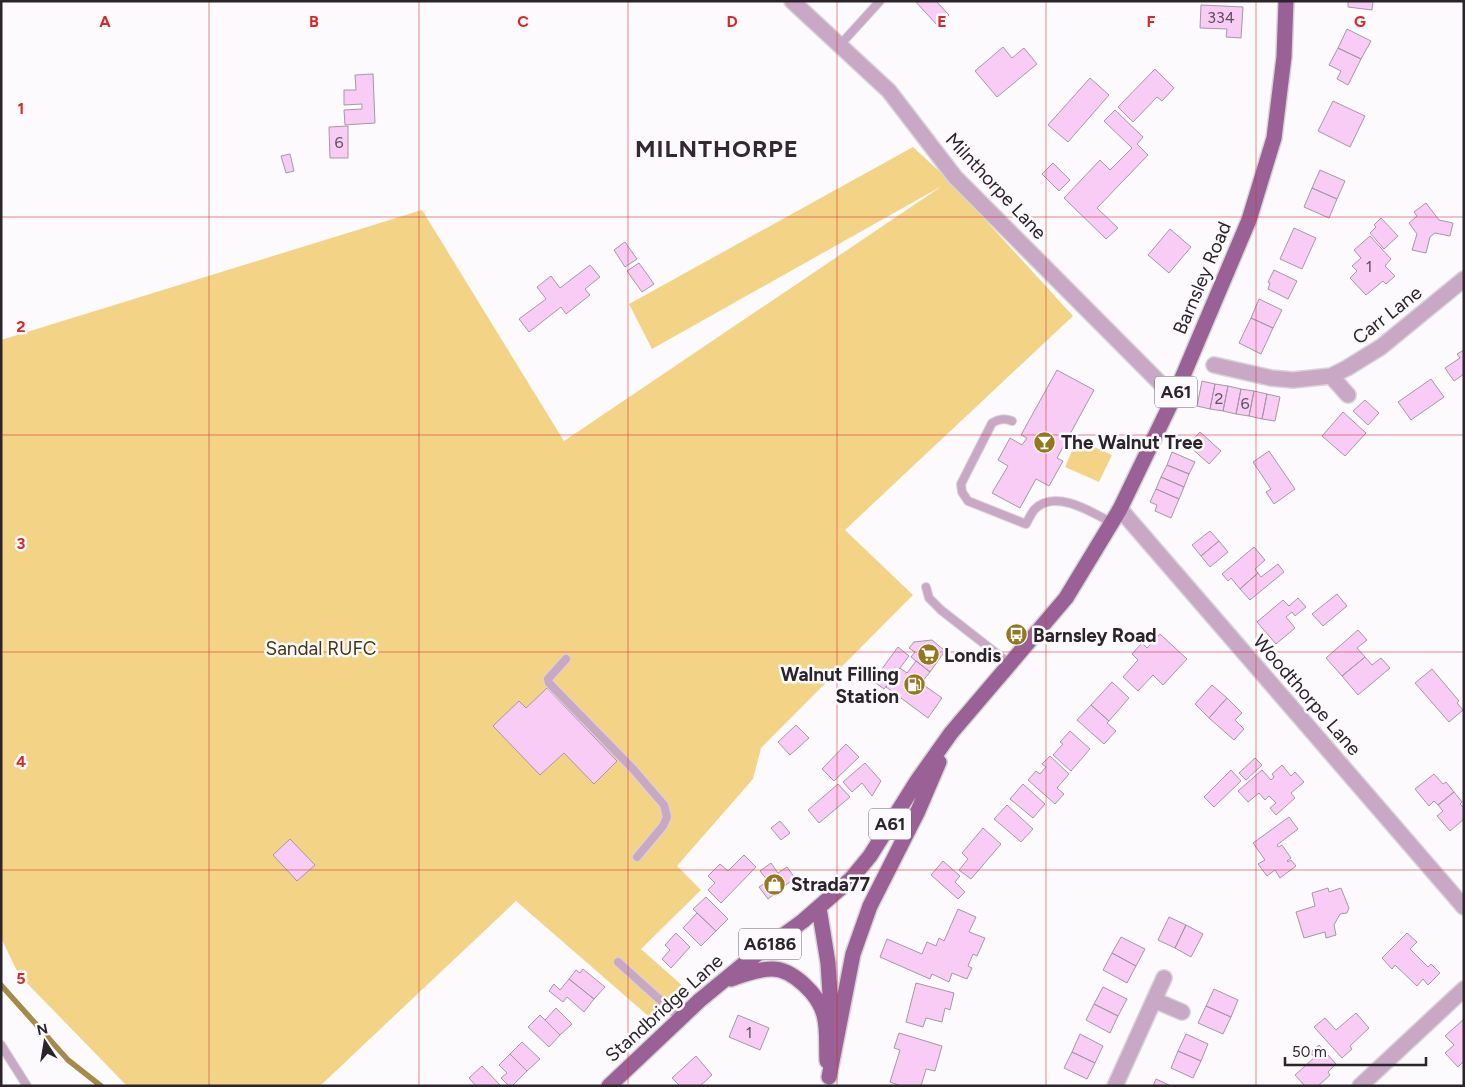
<svg xmlns="http://www.w3.org/2000/svg" width="1465" height="1087" font-family="Figtree,sans-serif">
	<style>
		.green { fill: #f3d486 }
		.lines { fill: none; stroke-linecap: round; stroke-linejoin: round }
		.stream { stroke: #a58a49; stroke-width: 5.5 }
		.building { fill: #f8ccf5; stroke: #a697a5 }
		.lane-casing { stroke: #d7d4d7; stroke-width: 10 }
		.street-casing { stroke: #d7d4d7; stroke-width: 18 }
		.primary-casing { stroke: #d7d4d7; stroke-width: 18 }
		.lane { stroke: #c8a8c5; stroke-width: 8 }
		.street { stroke: #c8a8c5; stroke-width: 15 }
		.primary { stroke: #996196; stroke-width: 15 }
		.grid { fill: none; stroke: #d62828; stroke-width: 1; stroke-opacity: 0.55 }
		.labels { text-anchor: middle; dominant-baseline: central; stroke-width: 5; stroke-linejoin: round; paint-order: stroke }
		.number-label { font-size: 16px; fill: #5e4f5e }
		.shield { fill: #fdfafd; stroke: #6a656a; stroke-width: 1 }
		.shield-label { font-size: 18px; font-weight: bold; fill: #2b252b }
		.street-label { font-size: 19px; fill: #2b252b; stroke: #fdfafd }
		.poi-label { font-size: 19px; font-weight: bold; fill: #2b252b; stroke: #fdfafd; text-anchor: start }
		.park-label { font-size: 19px; fill: #45360d; stroke: #fdfafd }
		.district-label { font-size: 24px; font-weight: bold; letter-spacing: 1px; fill: #342833; stroke: #fdfafd }
		.grid-label { font-size: 16px; text-anchor: middle; font-weight: bold; fill: #d62828; stroke: #fdfafd; stroke-width: 5; stroke-linejoin: round; paint-order: stroke }
	</style>
	<rect width="100%" height="100%" fill="#fdfafd"/>
	<!-- green -->
	<path class="green" d="M913 147 950 181 1073 316 845 530 913 595 761 748 753 779 677 866 701 890 641 949 684 987 654 1021 516 901 320 1086H127L19 975 1 938V340L422 210 564 441 942 186 652 349 629 304Z
		M1077 439 1112 455 1099 482 1065 467Z"/>
	<g class="lines">
		<!-- stream -->
		<path class="stream" d="M1 985 68 1060 101 1086"/>
	</g>
	<!-- building -->
	<path class="building" d="M915 1H936L949 15 937 25Z
		M1348 1H1373L1372 10 1348 7Z
		M1201 5 1243 7 1241 38 1226 37 1227 29 1200 28Z
		M1347 29 1371 41 1361 59 1338 48Z
		M1003 47 1012 58 1024 48 1037 64 997 97 975 71Z
		M1338 48 1361 59 1348 85 1337 79 1341 71 1329 65Z
		M1155 69 1174 88 1162 101 1157 97 1133 122 1118 107Z
		M373 74 375 123 345 125 344 110 362 109V104L344 105V90H356L355 75Z
		M1090 78 1109 95 1068 142 1048 125Z
		M1333 101 1365 116 1350 147 1318 131Z
		M1115 110 1143 137 1137 144 1148 155 1097 208 1118 228 1106 239 1064 198 1100 160 1110 170 1132 148 1104 121Z
		M348 126V158H330L329 127Z
		M290 154 294 171 286 173 281 156Z
		M1053 163 1070 180 1059 191 1042 174Z
		M1320 170 1345 181 1337 199 1312 188Z
		M1312 188 1337 199 1329 218 1304 207Z
		M1426 203 1439 220 1453 223 1450 236 1435 233 1430 237 1426 253 1412 250 1417 234 1409 223 1417 216 1414 212Z
		M1381 218 1398 236 1384 249 1370 233 1376 227 1374 225Z
		M1294 228 1316 238 1302 269 1280 259Z
		M1170 229 1191 247 1169 273 1148 255Z
		M1370 236 1391 259 1385 266 1395 276 1386 284 1383 281 1366 295 1350 278 1357 271 1352 266 1361 258 1354 250Z
		M625 242 637 259 625 267 614 250Z
		M639 263 654 284 642 292 627 271Z
		M590 265 600 277 585 289 590 295 566 314 561 307 529 332 519 319 546 299 537 287 551 276 560 288Z
		M1274 270 1297 281 1288 299 1268 289 1270 283 1268 282Z
		M1259 299 1282 310 1273 328 1251 318Z
		M1251 318 1273 328 1261 354 1239 343Z
		M1464 350V374L1454 381 1445 368 1460 358 1457 354Z
		M1057 370 1094 390 1057 458 1063 461 1049 486 1036 479 1020 508 992 493 1008 466 998 460 1010 438 1022 445 1027 438 1021 435Z
		M1431 379 1444 397 1411 420 1398 402Z
		M1202 381 1215 384 1210 409 1197 406Z
		M1215 384 1228 386 1223 411 1210 409Z
		M1228 386 1241 389 1236 414 1223 411Z
		M1241 389 1254 391 1249 416 1236 414Z
		M1254 391 1267 394 1262 419 1249 416Z
		M1267 394 1280 397 1275 421 1262 419Z
		M1365 400 1379 413 1368 425 1353 411Z
		M1343 412 1366 433 1345 456 1322 436Z
		M1200 432 1221 451 1209 464 1188 445Z
		M1269 451 1295 489 1274 504 1266 492 1271 489 1253 462Z
		M1172 452 1195 462 1189 474 1167 465Z
		M1167 465 1189 474 1184 487 1161 477Z
		M1161 477 1184 487 1179 499 1156 489Z
		M1156 489 1179 499 1171 518 1155 511 1157 505 1150 502Z
		M1210 531 1219 541 1201 556 1192 545Z
		M1219 541 1228 552 1210 567 1201 556Z
		M1254 547 1265 560 1255 569 1258 573 1240 589 1231 578 1228 581 1222 574Z
		M1278 564 1284 572 1250 600 1240 589 1258 573 1261 577Z
		M1337 594 1347 606 1323 626 1312 614Z
		M1298 598 1306 607 1295 616 1292 612 1286 617 1295 628 1276 644 1257 622 1283 600 1289 606Z
		M1358 630 1367 640 1357 648 1365 657 1342 676 1326 658Z
		M1160 634 1187 659 1163 685 1153 675 1138 691 1123 677 1138 660 1132 654 1142 643 1147 648Z
		M932 640 945 651 930 672 911 657 915 652 909 648 914 642Z
		M898 647 909 656 884 689 873 681Z
		M1365 657 1372 665 1381 658 1390 668 1358 695 1342 676Z
		M916 661 930 672 921 683 942 698 928 718 886 687 900 668 907 673Z
		M1432 669 1459 701 1457 703 1463 710 1449 722 1415 683Z
		M1112 682 1129 698 1109 721 1091 705Z
		M1212 685 1227 698 1209 718 1195 704Z
		M547 688 617 761 594 784 564 753 540 775 493 726 519 701 526 708Z
		M1227 698 1242 713 1235 720 1244 729 1234 740 1209 718Z
		M1091 705 1109 721 1107 723 1116 731 1104 744 1077 720Z
		M796 725 809 738 790 755 778 742Z
		M1070 731 1090 749 1071 771 1053 755 1063 744 1060 742Z
		M846 744 859 757 834 781 822 769Z
		M1050 756 1069 774 1057 788 1064 794 1055 804 1028 780 1036 771 1040 774 1046 767 1042 764Z
		M1255 758 1262 765 1246 780 1239 773Z
		M865 763 881 781 872 796 862 783 852 792 843 782Z
		M1282 765 1291 776 1295 772 1304 782 1291 793 1295 798 1276 815 1270 808 1276 803 1269 796 1265 800 1259 793 1248 802 1238 791 1262 770 1271 780 1274 777 1272 774Z
		M1231 770 1241 781 1214 807 1204 797Z
		M1434 774 1443 784 1446 782 1454 792 1438 805 1434 801 1429 806 1415 789Z
		M838 784 850 797 819 823 808 810Z
		M1023 784 1045 804 1033 818 1010 799Z
		M1454 792 1462 802 1460 804 1464 808V819L1450 831 1437 816 1443 811 1438 805Z
		M1007 805 1033 829 1021 842 994 819Z
		M1289 817 1298 829 1277 845 1278 847 1282 845 1291 858 1287 861 1288 862 1291 860 1296 866 1280 878 1275 870 1267 876 1258 864 1265 860 1253 843Z
		M780 821 790 833 781 840 771 828Z
		M983 828 1001 844 971 879 959 870 968 859 962 853Z
		M290 839 315 865 297 881 273 855Z
		M744 855 756 867 721 903 708 890 715 883 708 876 720 864 728 871Z
		M943 861 960 876 955 882 965 892 958 899 931 875Z
		M771 863 778 873 787 867 795 878 768 899 759 887 768 881 760 871Z
		M1328 888 1329 892 1341 888 1349 908 1347 913 1340 914 1334 925 1336 935 1326 938 1325 932 1304 938 1296 912 1315 906 1312 893Z
		M706 897 728 919 716 931 693 909Z
		M958 909 976 917 969 932 985 938 977 956 973 954 968 966 972 968 967 979 952 973 949 982 932 974 930 979 880 957 887 939 922 954 927 942 936 946 939 938 944 941Z
		M697 913 716 931 701 946 683 928Z
		M1169 917 1186 925 1175 948 1158 940Z
		M1186 925 1203 934 1191 957 1175 948Z
		M676 933 690 947 671 968 662 959 670 950 665 945Z
		M1407 933 1417 942 1410 949 1428 967 1431 964 1440 973 1428 985 1423 979 1417 986 1395 965 1392 969 1382 958Z
		M1121 937 1145 949 1136 966 1112 953Z
		M1112 953 1136 966 1127 983 1103 970Z
		M583 969 605 987 594 999 569 979 576 970 580 973Z
		M569 979 594 999 584 1012 567 997 563 1002 549 991 554 984 560 990Z
		M916 983 954 993 950 1010 945 1008 942 1022 926 1018 923 1027 906 1022Z
		M1103 987 1127 999 1118 1016 1094 1004Z
		M1214 989 1238 1000 1231 1017 1206 1006Z
		M1094 1004 1118 1016 1110 1033 1086 1020Z
		M1206 1006 1231 1017 1223 1034 1198 1023Z
		M556 1008 572 1024 560 1035 545 1020Z
		M1356 1013 1369 1028 1350 1046 1352 1049 1342 1058 1314 1027 1325 1018 1336 1030Z
		M540 1015 560 1035 549 1047 528 1027Z
		M738 1015 769 1028 760 1050 729 1037Z
		M1464 1019V1061L1458 1067 1445 1053 1454 1045 1445 1036Z
		M899 1033 942 1046 935 1071 926 1069 921 1086H901L890 1082 900 1050 894 1048Z
		M1080 1034 1103 1046 1095 1063 1072 1052Z
		M1186 1034 1208 1044 1201 1061 1178 1051Z
		M522 1042 540 1059 527 1071 510 1054Z
		M1319 1045 1336 1064 1328 1072 1330 1075 1318 1086H1305L1295 1075 1315 1057 1310 1053Z
		M1178 1051 1201 1061 1193 1078 1171 1068Z
		M1072 1052 1095 1063 1087 1079 1064 1068Z
		M510 1054 527 1071 512 1086H509L501 1078 507 1073 499 1065Z
		M696 1056 712 1075 700 1086H680L672 1078Z
		M482 1066 501 1086H476L469 1078Z
		M1156 1079 1171 1086H1153Z"/>
	<g class="lines">
		<defs>
			<path id="lane" d="M839 46 880 1
				M1012 421C1004 418 999 419 992 423L961 484 962 492 968 501 1026 524C1028 520 1031 514 1034 510 1054 488 1092 512 1112 523
				M926 587 929 598 941 610 1010 664
				M566 659 548 679 549 683 633 769 664 805 667 817 663 826 637 857
				M618 962 680 1018
				M1 1045 27 1086"/>
			<path id="street" d="M792 1 889 91 955 177 1174 397
				M1214 365 1271 378 1293 380 1331 376 1347 368 1381 347 1464 279
				M1331 376 1348 395
				M1120 509 1464 907
				M1154 1000 1182 1012
				M1115 1086 1164 978
				M1360 1086 1464 989"/>
			<path id="primary" d="M819 908 828 963 832 1025
				M731 979C744 974 758 969 772 969 793 969 819 995 824 1015 828 1029 826 1046 827 1061
				M829 1077 853 954 870 906 918 811 939 762
				M609 1086 700 1000 745 963 803 921 851 879 870 856 917 781 951 733 1066 598 1120 509 1174 397 1249 220 1274 138 1284 57 1286 1"/>
		</defs>
		<!-- lane casing -->
		<use href="#lane" class="lane-casing"/>
		<!-- street casing -->
		<use href="#street" class="street-casing"/>
		<!-- primary casing -->
		<use href="#primary" class="primary-casing"/>
		<!-- lane -->
		<use href="#lane" class="lane"/>
		<!-- street -->
		<use href="#street" class="street"/>
		<!-- primary -->
		<use href="#primary" class="primary"/>
	</g>
	<!-- grid -->
	<path class="grid" d="M209 1V1086M419 1V1086M628 1V1086M837 1V1086M1046 1V1086M1256 1V1086M1 217H1464M1 435H1464M1 652H1464M1 870H1464"/>
	<!-- icons -->
	<defs>
		<symbol id="bar-disc" viewBox="-11 -11 22 22"><circle r="9.5" fill="#95771f" stroke="#fdfafd"/><path d="M-6-5H6L.8 .8V4.5H3.5V6h-7V4.5H-.8V.8Z" fill="#fff"/></symbol>
		<symbol id="bus-disc" viewBox="-11 -11 22 22"><circle r="9.5" fill="#95771f" stroke="#fdfafd"/><path d="M-5-6H5V4H4V6H2V4H-2V6H-4V4H-5ZM-3.5-4V0h7V-4ZM-3.5 1.2v1.5H-2V1.2ZM2 1.2v1.5H3.5V1.2Z" fill="#fff"/></symbol>
		<symbol id="supermarket-disc" viewBox="-11 -11 22 22"><circle r="9.5" fill="#95771f" stroke="#fdfafd"/><path d="M-6-5.5h2.5l.6 2H6L4.5 2H-2.5L-4.4-4H-6ZM-1.5 3.2a1.3 1.3 0 1 0 .1 0ZM3 3.2a1.3 1.3 0 1 0 .1 0Z" fill="#fff"/></symbol>
		<symbol id="fuel-disc" viewBox="-11 -11 22 22"><circle r="9.5" fill="#95771f" stroke="#fdfafd"/><path d="M-5.5-6h7V0h2V4h1.3V-2.5L3-4.5l.8-.8L6-3V5H2.5V1h-1V6h-7ZM-4.2-4.7v3.2H.2V-4.7Z" fill="#fff"/></symbol>
		<symbol id="shop-disc" viewBox="-11 -11 22 22"><circle r="9.5" fill="#95771f" stroke="#fdfafd"/><path d="M-5-2.5h2.3a2.7 3.5 0 0 1 5.4 0H5L5.5 6h-11ZM-1.5-2.5h3a1.5 2.3 0 0 0-3 0Z" fill="#fff"/></symbol>
	</defs>
	<g fill-rule="evenodd">
		<use href="#bar-disc" x="1032" y="430" width="25" height="25"/>
		<use href="#bus-disc" x="1004" y="622" width="25" height="25"/>
		<use href="#supermarket-disc" x="916" y="642" width="25" height="25"/>
		<use href="#fuel-disc" x="902" y="672" width="25" height="25"/>
		<use href="#shop-disc" x="762" y="872" width="25" height="25"/>
	</g>
	<g class="labels">
		<!-- number labels -->
		<g class="number-label">
			<text x="1221" y="17">334</text>
			<text x="339" y="142">6</text>
			<text x="1369" y="266">1</text>
			<text x="1219" y="398">2</text>
			<text x="1245" y="403">6</text>
			<text x="749" y="1032">1</text>
		</g>
		<!-- shield labels -->
		<g class="shield">
			<rect x="1155" y="376.5" width="42" height="31" rx="4"/>
			<rect x="869" y="808.5" width="42" height="31" rx="4"/>
			<rect x="739" y="928.5" width="62" height="31" rx="4"/>
		</g>
		<g class="shield-label">
			<text x="1176" y="392">A61</text>
			<text x="890" y="824">A61</text>
			<text x="770" y="944">A6186</text>
		</g>
		<!-- street labels -->
		<g class="street-label">
			<text transform="translate(996 186) rotate(47)">Milnthorpe Lane</text>
			<text transform="translate(1202 278) rotate(-67)">Barnsley Road</text>
			<text transform="translate(1387 315) rotate(-38)">Carr Lane</text>
			<text transform="translate(1307 695) rotate(49)">Woodthorpe Lane</text>
			<text transform="translate(664 1008) rotate(-42)">Standbridge Lane</text>
		</g>
		<!-- poi labels -->
		<g class="poi-label">
			<text x="1061" y="442">The Walnut Tree</text>
			<text x="1033" y="635">Barnsley Road</text>
			<text x="944" y="655">Londis</text>
			<text x="899" y="674" text-anchor="end">Walnut Filling<tspan x="899" dy="22">Station</tspan></text>
			<text x="791" y="884">Strada77</text>
		</g>
		<!-- park labels -->
		<g class="park-label">
			<text x="321" y="648">Sandal RUFC</text>
		</g>
		<!-- district labels -->
		<g class="district-label">
			<text x="717" y="148">MILNTHORPE</text>
		</g>
	</g>
	<g class="grid-label">
		<text x="105" y="27">A</text>
		<text x="314" y="27">B</text>
		<text x="523" y="27">C</text>
		<text x="732" y="27">D</text>
		<text x="942" y="27">E</text>
		<text x="1151" y="27">F</text>
		<text x="1360" y="27">G</text>
		<text x="21" y="114">1</text>
		<text x="21" y="332">2</text>
		<text x="21" y="549">3</text>
		<text x="21" y="767">4</text>
		<text x="21" y="984">5</text>
	</g>
	<!-- border -->
	<rect width="1465" height="1087" fill="none" stroke="#2b252b" stroke-width="5"/>
	<!-- north arrow -->
	<g transform="translate(45 1042) rotate(348)" stroke="#fdfafd" stroke-width="4" paint-order="stroke">
	<path d="M0-4L9 19L0 12L-9 19Z" fill="#2b252b"/>
	<text y="-8" font-size="14" font-weight="bold" text-anchor="middle" fill="#2b252b">N</text>
	</g>
	<!-- scale -->
	<path d="M1285 1057v8h141v-8" fill="none" stroke="#2b252b" stroke-width="2.5"/>
	<text x="1292" y="1057" font-size="15" fill="#2b252b" stroke="#fdfafd" stroke-width="4" paint-order="stroke">50 m</text>
</svg>
